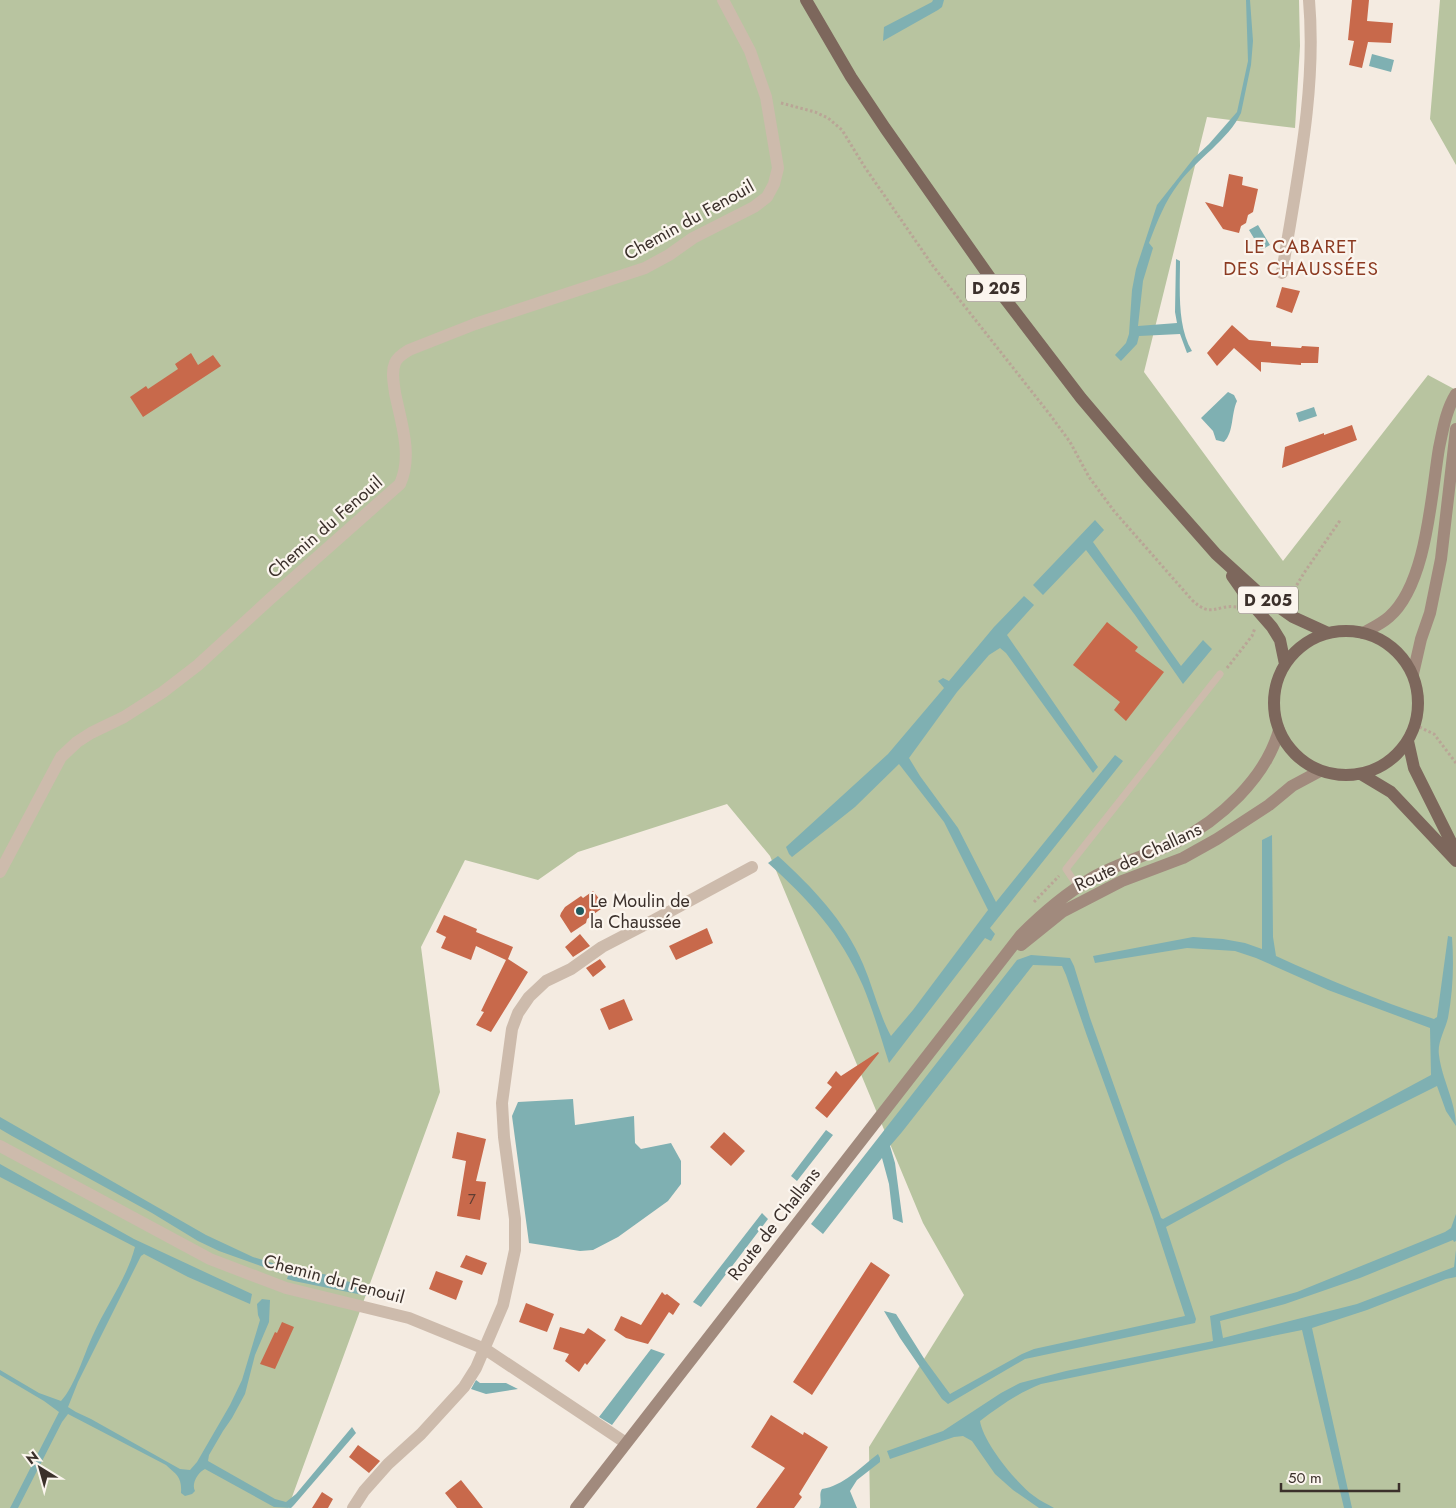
<svg xmlns="http://www.w3.org/2000/svg" width="1456" height="1508" font-family="Jost,sans-serif">
	<style>
		.green { fill: #b8c4a0 }
		.water { fill: #7fb0b2 }
		.building { fill: #c8694b }
		.lines { fill: none; stroke-linecap: round; stroke-linejoin: round }
		.path { stroke: #b9a596; stroke-width: 3; stroke-dasharray: 2.5 2.5; stroke-linecap: butt }
		.service { stroke: #cdbbac; stroke-width: 7 }
		.minor { stroke: #cdbbac; stroke-width: 12 }
		.secondary { stroke: #a18a7d; stroke-width: 12 }
		.primary { stroke: #7d675c; stroke-width: 12 }
		.poi-dot { fill: #1f5a5e; stroke: #fbf5ee; stroke-width: 2 }
		.labels { text-anchor: middle; dominant-baseline: central; stroke-width: 4.5; stroke-linejoin: round; paint-order: stroke }
		.number-label { font-size: 15px; fill: #5e3e33 }
		.shield { fill: #fbf5ee; stroke: #756b66; stroke-width: 1 }
		.shield-label { font-size: 16px; font-weight: bold; fill: #3b302b }
		.street-label { font-size: 18px; fill: #3b302b; stroke: #fbf5ee }
		.poi-label { font-size: 18px; fill: #3b302b; stroke: #fbf5ee; text-anchor: start }
		.neighbourhood-label { font-size: 19px; letter-spacing: 1px; fill: #8c3b22; stroke: #fbf5ee }
	</style>
	<rect width="100%" height="100%" fill="#f4ebe1"/>
	<!-- green -->
	<path class="green" d="M0 0H1299L1300 46 1295 128 1207 117 1144 372 1283 561 1428 375 1456 390V1508H870L869 1447 964 1295 923 1223 770 856 727 804 578 852 538 880 465 860 421 947 440 1092 288 1508H0Z
		M1440 0H1456V165L1430 119Z"/>
	<!-- water -->
	<path class="water" d="M933 0H944L942 7 938 10 883 41 884 27 932 2Z
		M1246 0H1250L1253 41 1251 65 1241 113C1229 139 1196 160 1179 183 1165 201 1157 222 1149 243L1153 248 1143 281 1138 326 1177 323 1175 312 1176 259 1180 261C1180 290 1177 326 1192 351L1187 353 1180 334 1139 336 1137 344 1121 361 1115 355 1126 343 1129 334 1132 290 1136 269 1157 205 1194 158 1209 144 1237 112 1248 61Z
		M1372 54 1394 60 1391 72 1369 66Z
		M1258 225 1270 245 1261 250 1249 230Z
		M1228 392 1234 395 1237 401C1231 414 1234 432 1224 442L1216 440 1213 431 1201 418Z
		M1314 407 1317 416 1299 422 1296 413Z
		M1095 520 1104 530 1093 542 1181 666 1203 640 1212 649 1183 684 1135 615 1086 550 1043 595 1033 585Z
		M1024 596 1034 605 1007 635 1098 767 1093 773 1032 689 1006 653 1000 648 989 655 957 692 909 758 920 776 958 828 996 902 1115 755 1123 761 990 928 995 934 991 941 985 938 889 1063C881 1038 873 1010 863 986 840 933 810 901 768 863L778 856C812 887 845 921 863 964 873 987 879 1014 891 1036L913 1010 988 910 944 822 899 764 855 807 792 857 789 854 786 847 888 754 944 688 938 681 943 678 949 681 994 627Z
		M1272 835 1273 937 1276 956C1328 980 1380 1001 1434 1019L1437 1017 1448 936 1452 937C1454 965 1453 991 1448 1018 1445 1030 1437 1043 1439 1055 1442 1080 1456 1102 1456 1126L1446 1111 1437 1086 1285 1162 1166 1227 1196 1319 1195 1323 1025 1359 948 1404 942 1399 900 1338 884 1311 896 1314 925 1360 950 1394 1022 1354 1034 1349 1185 1316 1152 1215 1087 1036 1066 975 1062 966 1033 965 902 1132 890 1146 895 1163 903 1223 893 1219 889 1184 882 1158 823 1234 811 1224 1017 960 1031 955 1070 958 1074 966 1090 1018 1161 1218 1163 1219 1431 1075 1430 1028 1328 990 1256 958 1235 951 1187 948 1095 963 1093 956 1193 937 1223 939 1245 943 1262 949V840Z
		M573 1099 575 1125 634 1116 635 1143 641 1149 671 1143 681 1161V1184L668 1201 618 1237 593 1250 580 1251 529 1243 512 1116 518 1102Z
		M0 1117 206 1235 253 1257 282 1266 280 1273 219 1251 198 1241 152 1213 12 1136 0 1129Z
		M826 1130 833 1135 797 1181 791 1176Z
		M0 1164 134 1239 252 1294 250 1304 188 1277 144 1254 141 1256 78 1382 68 1407 76 1412 91 1419 180 1469 190 1470 197 1462 230 1405 242 1380 260 1320 258 1315 257 1304 262 1299 270 1300 269 1322 255 1355 245 1394 232 1418 223 1431 209 1455 208 1461 275 1499 286 1502 296 1494 352 1427 356 1433 294 1505 291 1508 274 1507 205 1469C198 1472 191 1484 195 1491L192 1494 185 1496 181 1493C182 1477 177 1475 166 1465L68 1414 62 1422 18 1508H10L59 1412 44 1401 0 1375V1370L39 1393 61 1401C75 1386 84 1354 93 1335 106 1306 127 1278 135 1247L0 1177Z
		M762 1213 768 1219 701 1307 693 1302Z
		M1456 1214V1241L1454 1242 1453 1240 1360 1278 1285 1304 1220 1321 1223 1338 1357 1304 1454 1267 1456 1250V1277L1446 1279 1367 1310 1312 1328 1352 1508H1344L1302 1330 1041 1384C1018 1393 1000 1406 980 1421 983 1442 1016 1483 1034 1496 1040 1501 1048 1504 1054 1508H1039L1013 1490 995 1474 972 1441 963 1436 954 1437 890 1459 887 1451 943 1431 1001 1393 1020 1383 1066 1371 1213 1341 1210 1316 1297 1292 1445 1232 1451 1228Z
		M290 1269 312 1275 324 1274 334 1278 394 1293 392 1301 294 1281 287 1279Z
		M651 1349 665 1354 612 1425 599 1417Z
		M476 1380 480 1383H506L518 1389 486 1394 471 1389Z
		M878 1454 880 1458V1462L857 1480 850 1491 857 1508H819C823 1502 818 1495 822 1489 843 1486 861 1467 878 1454Z"/>
	<!-- building -->
	<path class="building" d="M1352 0H1369L1367 21 1393 23 1391 43 1368 42 1362 68 1349 65 1354 41 1348 40Z
		M1229 174 1243 177 1242 185 1258 189 1253 212 1248 215 1246 223 1241 226 1239 233 1223 229 1205 202 1223 207Z
		M1282 287 1300 291 1292 313 1276 307Z
		M1232 325 1249 340 1271 342V346L1301 348 1302 346 1319 347 1318 363H1301V365L1261 362V372L1234 348 1217 366 1207 353Z
		M191 353 198 365 213 355 221 366 143 417 130 397 146 386 148 389 178 369 175 364Z
		M1352 425 1357 440 1282 468 1285 447 1324 433V435Z
		M1107 622 1138 647 1135 651 1164 672 1126 721 1114 710 1120 702 1073 665Z
		M593 891 605 906 587 919 586 923 571 933 560 916 561 913 565 907 581 896 583 898Z
		M444 915 477 929 476 932 513 947 508 959 528 972 491 1032 476 1025 484 1012 481 1011 506 960 476 946 471 960 441 948 446 937 436 932Z
		M707 928 713 943 676 960 669 946Z
		M580 934 590 946 573 957 565 947Z
		M600 959 606 967 593 977 586 968Z
		M624 999 633 1020 609 1030 600 1009Z
		M878 1052 879 1053 827 1118 815 1108 832 1087 827 1083 836 1071 841 1076Z
		M457 1132 486 1139 476 1181 486 1182 480 1220 457 1216 466 1161 452 1158Z
		M724 1132 745 1151 731 1166 710 1147Z
		M466 1255 487 1263 482 1275 460 1267Z
		M871 1262 890 1275 812 1395 793 1382Z
		M436 1271 463 1281 456 1300 429 1289Z
		M662 1292 665 1295 667 1294 680 1304 673 1315 669 1312 648 1344 626 1338 614 1330 621 1316 641 1325Z
		M526 1303 554 1314 547 1332 519 1322Z
		M282 1322 294 1327 275 1369 260 1364 275 1332 277 1333Z
		M560 1327 584 1334 588 1328 606 1340 587 1365 585 1363 579 1372 565 1361 569 1354 553 1349Z
		M771 1415 803 1435 804 1432 828 1447 799 1494 802 1497 794 1508H756L785 1468 751 1447Z
		M358 1445 380 1461 369 1473 349 1457Z
		M461 1480 473 1495 483 1508H457L445 1493Z
		M322 1492 333 1499 328 1508H312Z"/>
	<g class="lines">
		<!-- path -->
		<path class="path" d="M781 103 815 112 828 118 842 130 864 166 933 266 1051 416 1070 442 1089 477 1114 511 1192 600C1212 619 1216 604 1237 607
			M1289 598 1304 573 1341 519
			M1227 668 1252 636 1255 628
			M1415 725 1434 734 1456 763
			M1034 902 1059 876"/>
		<!-- service -->
		<path class="service" d="M1078 887 1066 869 1220 674"/>
		<!-- minor -->
		<path class="minor" d="M1282 273C1296 184 1317 91 1309 0
			M0 872 61 757 77 742 91 733 124 717 163 692 198 665 270 599 400 484C413 456 401 422 395 393 394 384 391 372 395 363 397 357 404 353 409 350L475 324 645 268 669 255 693 238 754 207 767 197 774 184 778 168 766 97 750 51 723 0
			M0 1146 210 1259 286 1288 409 1318 485 1349 626 1443
			M353 1508 364 1491 388 1464 421 1434 464 1387 476 1368 503 1305 515 1250V1219L504 1137 502 1103 512 1029 518 1013 529 997 546 981 571 969 602 947 654 920 752 867"/>
		<!-- secondary -->
		<path class="secondary" d="M1363 633C1372 628 1381 624 1389 617 1427 584 1431 495 1439 448 1443 429 1446 410 1456 394
			M1413 674 1421 639 1430 613 1441 559 1456 429
			M1021 945 1062 912 1122 881 1183 858 1217 839 1269 805 1292 786 1320 771
			M576 1508 1021 935C1042 914 1065 894 1092 878 1118 863 1149 855 1176 842 1219 821 1266 778 1279 730"/>
		<!-- primary -->
		<path class="primary" d="M806 0 851 77 885 128 1003 296 1081 398 1148 477 1216 554 1260 594 1293 617 1328 633
			M1232 576 1251 603 1272 627 1280 640 1285 664
			M1274 703a72 72 0 1 1 144 0a72 72 0 1 1-144 0Z
			M1408 741 1414 768 1456 852
			M1361 774 1391 792 1456 861"/>
	</g>
	<!-- markers -->
	<circle class="poi-dot" cx="580" cy="911" r="5"/>
	<g class="labels">
		<!-- number labels -->
		<g class="number-label">
			<text x="472" y="1199">7</text>
		</g>
		<!-- shield labels -->
		<g class="shield">
			<rect x="966" y="274.5" width="60" height="27" rx="4"/>
			<rect x="1238" y="586.5" width="60" height="27" rx="4"/>
		</g>
		<g class="shield-label">
			<text x="996" y="288">D 205</text>
			<text x="1268" y="600">D 205</text>
		</g>
		<!-- street labels -->
		<g class="street-label">
			<text transform="translate(689 220) rotate(-29)">Chemin du Fenouil</text>
			<text transform="translate(325 527) rotate(-41)">Chemin du Fenouil</text>
			<text transform="translate(1138 857) rotate(-25)">Route de Challans</text>
			<text transform="translate(774 1224) rotate(-52)">Route de Challans</text>
			<text transform="translate(334 1279) rotate(15)">Chemin du Fenouil</text>
		</g>
		<!-- poi labels -->
		<g class="poi-label">
			<text x="590" y="901">Le Moulin de<tspan x="590" dy="21">la Chaussée</tspan></text>
		</g>
		<!-- neighbourhood labels -->
		<g class="neighbourhood-label">
			<text x="1301" y="246">LE CABARET<tspan x="1301" dy="22">DES CHAUSSÉES</tspan></text>
		</g>
	</g>
	<!-- north arrow -->
	<g transform="translate(40 1468) rotate(323)" stroke="#fbf5ee" stroke-width="4" paint-order="stroke">
	<path d="M0-4L9 19L0 12L-9 19Z" fill="#3b302b"/>
	<text y="-8" font-size="14" font-weight="bold" text-anchor="middle" fill="#3b302b">N</text>
	</g>
	<!-- scale -->
	<path d="M1281 1483v8h118v-8" fill="none" stroke="#3b302b" stroke-width="2.5"/>
	<text x="1288" y="1483" font-size="15" fill="#3b302b" stroke="#fbf5ee" stroke-width="4" paint-order="stroke">50 m</text>
</svg>
